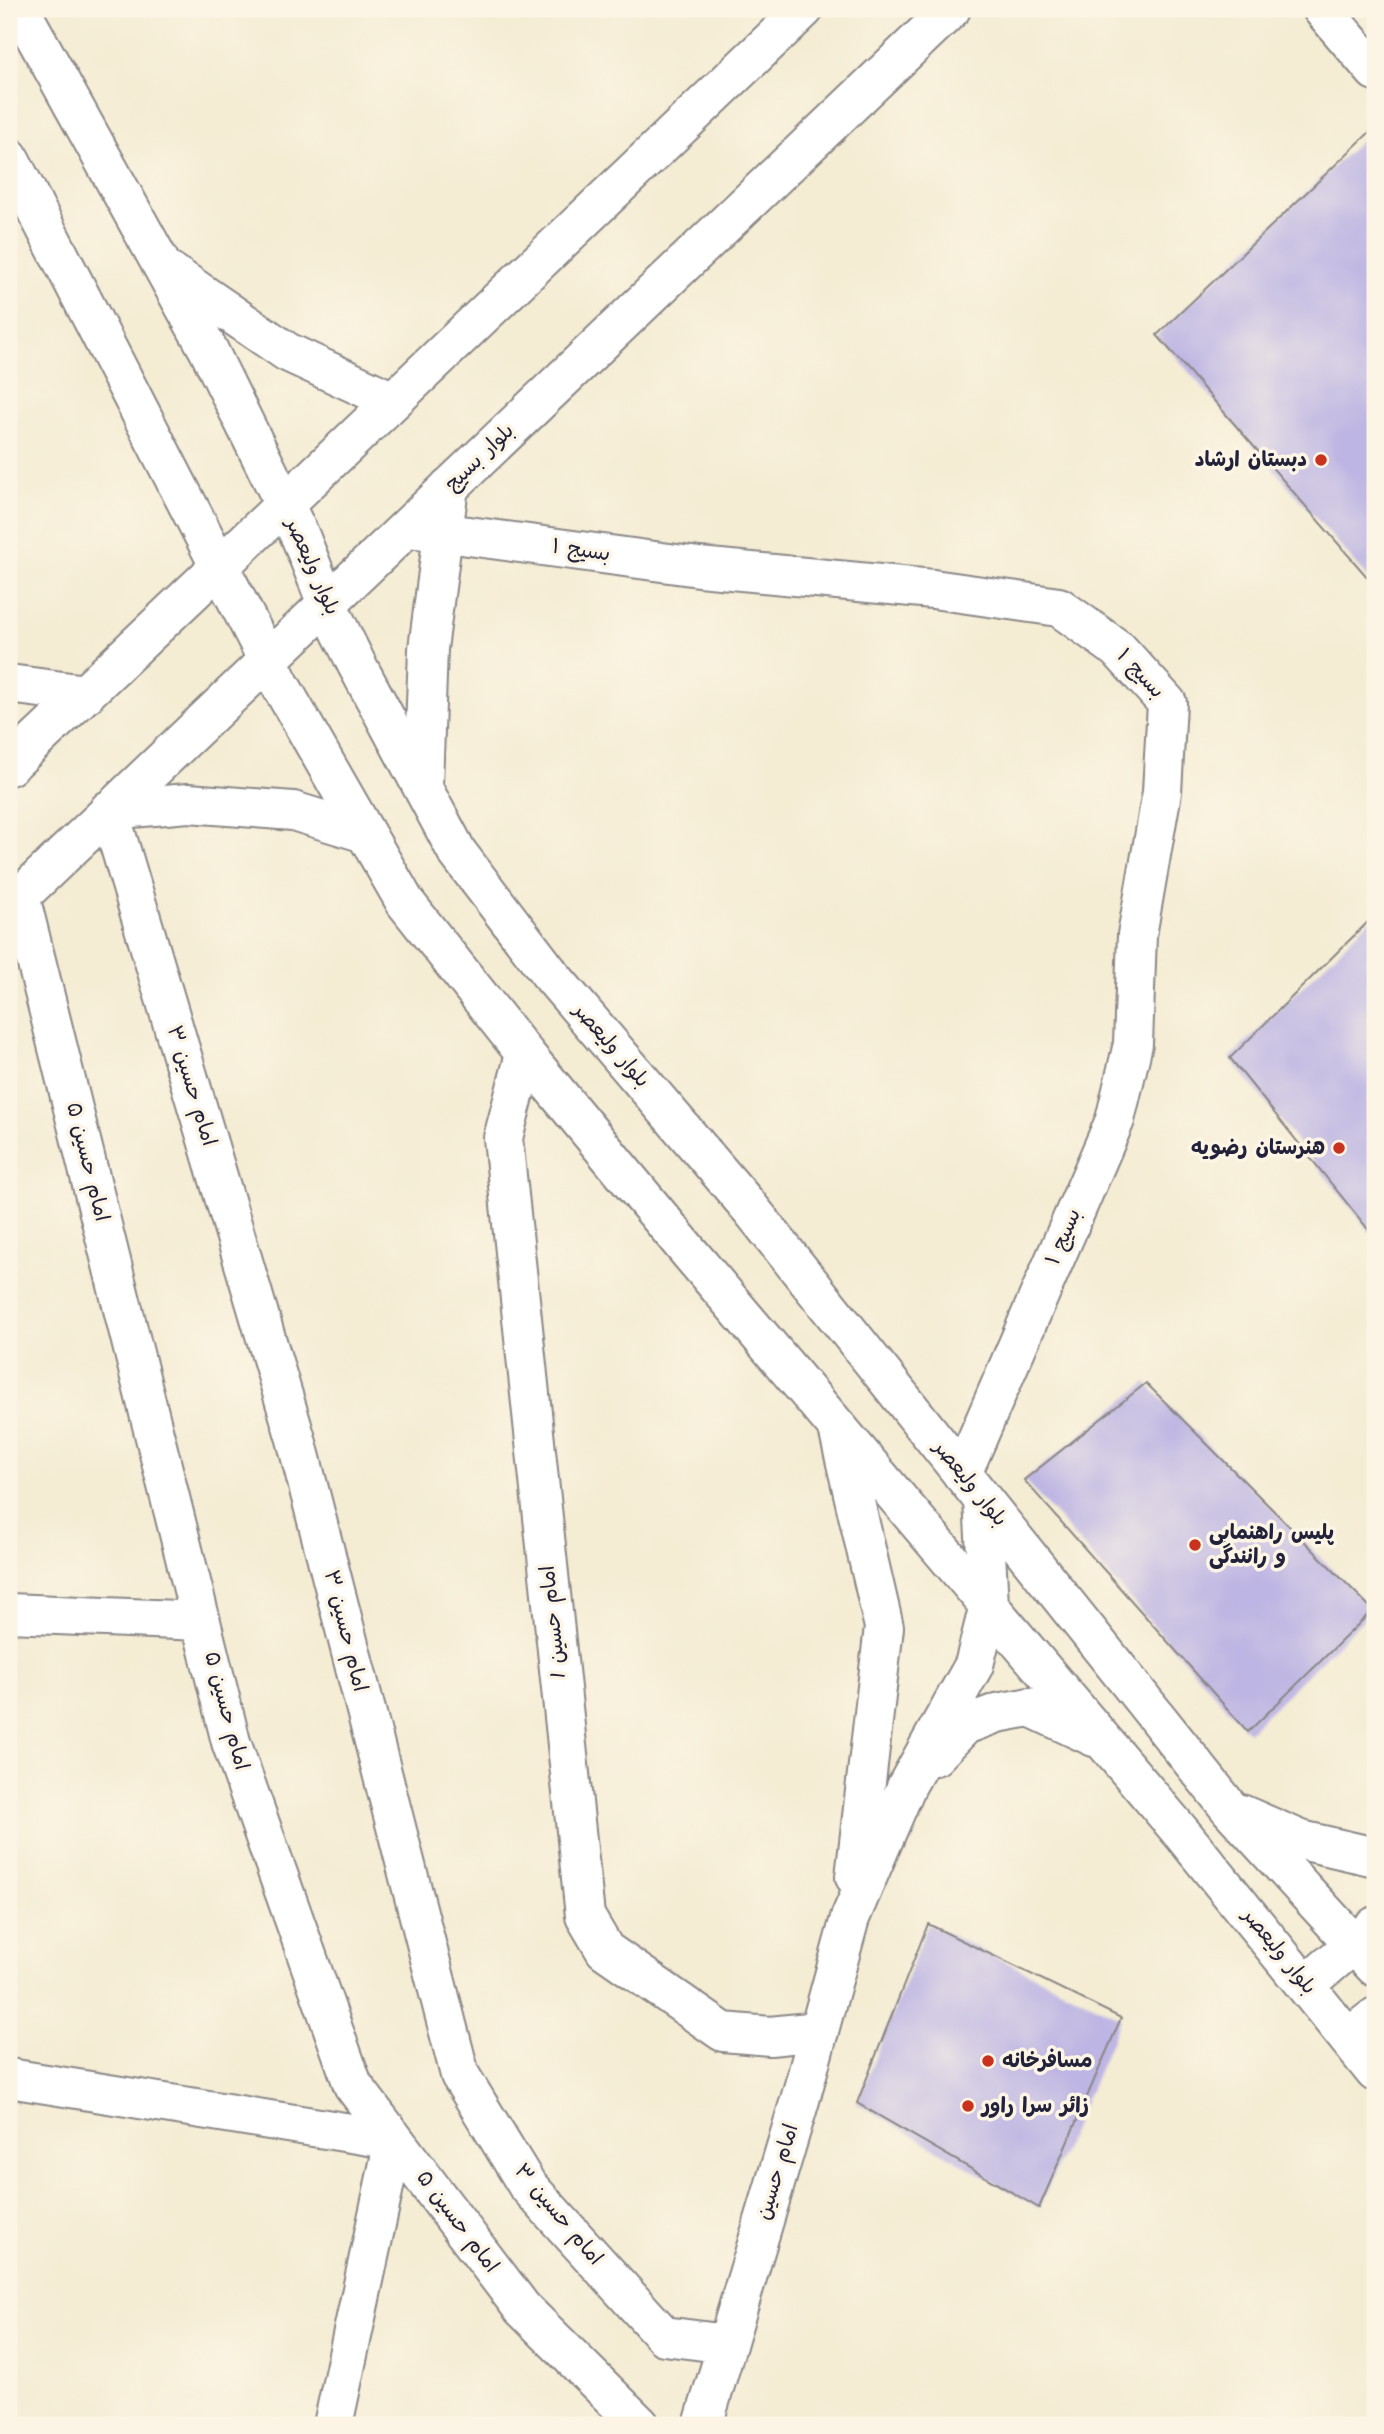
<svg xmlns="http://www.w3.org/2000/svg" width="1384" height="2434" font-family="Kalam,'Playpen Sans Arabic',sans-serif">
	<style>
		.building { fill: #bdb5e3 }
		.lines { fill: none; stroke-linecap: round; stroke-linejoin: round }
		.minor-casing { stroke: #8b8787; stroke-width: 42 }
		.tertiary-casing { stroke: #8b8787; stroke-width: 42 }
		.minor { stroke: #fff; stroke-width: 38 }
		.tertiary { stroke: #fff; stroke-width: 38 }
		.poi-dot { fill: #c8321e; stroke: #fcf5e5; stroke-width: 2.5 }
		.labels { text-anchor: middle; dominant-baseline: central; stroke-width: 7; stroke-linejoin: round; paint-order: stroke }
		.street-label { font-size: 21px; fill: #22223b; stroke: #fcf5e5 }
		.poi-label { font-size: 21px; font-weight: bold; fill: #22223b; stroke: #fcf5e5; text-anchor: start }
	</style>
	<rect width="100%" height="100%" fill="#fcf5e5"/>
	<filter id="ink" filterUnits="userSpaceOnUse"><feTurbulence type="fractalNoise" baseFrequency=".0143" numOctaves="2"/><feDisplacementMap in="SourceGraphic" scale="14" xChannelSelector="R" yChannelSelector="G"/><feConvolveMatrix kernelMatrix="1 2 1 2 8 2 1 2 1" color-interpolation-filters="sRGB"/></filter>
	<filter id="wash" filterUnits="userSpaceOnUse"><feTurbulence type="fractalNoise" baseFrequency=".00686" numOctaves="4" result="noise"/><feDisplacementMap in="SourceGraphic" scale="28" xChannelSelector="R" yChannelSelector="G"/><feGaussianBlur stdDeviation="1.57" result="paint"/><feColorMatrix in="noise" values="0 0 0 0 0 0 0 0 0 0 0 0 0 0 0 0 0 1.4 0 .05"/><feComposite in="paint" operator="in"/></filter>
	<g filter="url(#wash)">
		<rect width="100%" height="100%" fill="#f4ecd3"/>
		<g id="blocks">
			<!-- building -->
			<path class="building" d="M1375 127V586L1157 335Z
				M1375 915V1238L1230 1058Z
				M1146 1383 1373 1610 1248 1732 1024 1480Z
				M928 1924 1121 2018 1039 2208 857 2103Z"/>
		</g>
	</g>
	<g filter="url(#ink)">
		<use href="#blocks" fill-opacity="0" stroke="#8b8787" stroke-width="2"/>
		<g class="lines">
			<defs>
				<path id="minor" d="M1322 9 1375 71
					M409 528 699 567 933 589 1059 607 1119 650 1167 703 1162 792 1137 935 1133 1044 1115 1120 962 1474
					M9 684 86 694
					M9 766 220 566
					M109 810 296 1439 460 2075 527 2185 664 2336 727 2344
					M20 896 231 1742 353 2085 522 2308 640 2425
					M9 907 268 660
					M525 1054 503 1138 585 1916 605 1950 723 2032 770 2036 819 2031
					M9 1613 201 1621
					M9 2078 394 2140 333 2425"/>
				<path id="tertiary" d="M20 9 208 349 300 536 327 604 356 663 457 852 550 974 750 1208 1230 1809 1375 1967
					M9 157 281 686 405 902 525 1054 688 1251 1185 1837 1375 2072
					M169 271 287 352 393 401
					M220 566 804 9
					M268 660 951 9
					M423 785 428 649 449 487
					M109 810 188 803 293 811 365 833
					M839 1433 884 1627 855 1877
					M935 1756 965 1725 997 1713 1030 1707 1094 1737
					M1241 1814 1301 1840 1375 1857
					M1306 1985 1375 1926
					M1348 2038 1375 2017
					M703 2425 800 2100 850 1918 907 1785 974 1665 989 1605 983 1501"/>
			</defs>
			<!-- minor casing -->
			<use href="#minor" class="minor-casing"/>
			<!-- tertiary casing -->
			<use href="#tertiary" class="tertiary-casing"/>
			<!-- minor -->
			<use href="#minor" class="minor"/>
			<!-- tertiary -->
			<use href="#tertiary" class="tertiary"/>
		</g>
	</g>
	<!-- markers -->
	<g class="poi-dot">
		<circle cx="1321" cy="460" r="7"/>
		<circle cx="1339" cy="1148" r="7"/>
		<circle cx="1195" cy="1545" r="7"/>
		<circle cx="988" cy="2061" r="7"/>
		<circle cx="968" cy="2106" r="7"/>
	</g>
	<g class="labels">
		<!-- street labels -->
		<g class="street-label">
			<text transform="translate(480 458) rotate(-44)">بلوار بسیج</text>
			<text transform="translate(581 551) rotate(8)">بسیج ۱</text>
			<text transform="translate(312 567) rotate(66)">بلوار ولیعصر</text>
			<text transform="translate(1140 674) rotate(47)">بسیج ۱</text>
			<text transform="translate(611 1046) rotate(49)">بلوار ولیعصر</text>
			<text transform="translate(191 1086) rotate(73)">امام حسین ۳</text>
			<text transform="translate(87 1162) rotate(76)">امام حسین ۵</text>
			<text transform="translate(1064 1237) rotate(-67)">بسیج ۱</text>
			<text transform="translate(970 1484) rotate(51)">بلوار ولیعصر</text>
			<text transform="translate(554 1622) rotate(-96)">امام حسین 1</text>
			<text transform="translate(345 1631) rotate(76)">امام حسین ۳</text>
			<text transform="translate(226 1711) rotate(75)">امام حسین ۵</text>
			<text transform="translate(1279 1952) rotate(51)">بلوار ولیعصر</text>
			<text transform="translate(778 2172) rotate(-73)">امام حسین</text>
			<text transform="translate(558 2215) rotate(50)">امام حسین ۳</text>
			<text transform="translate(457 2222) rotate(53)">امام حسین ۵</text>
		</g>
		<!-- poi labels -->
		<g class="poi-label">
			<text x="1307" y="460" text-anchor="end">دبستان ارشاد</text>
			<text x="1325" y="1148" text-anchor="end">هنرستان رضویه</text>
			<text x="1209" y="1533">پلیس راهنمایی<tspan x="1209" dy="24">و رانندگی</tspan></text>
			<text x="1002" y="2061">مسافرخانه</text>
			<text x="982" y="2106">زائر سرا راور</text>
		</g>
	</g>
	<!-- margin -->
	<rect width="1384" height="2434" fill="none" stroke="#fcf5e5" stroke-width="35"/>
</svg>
